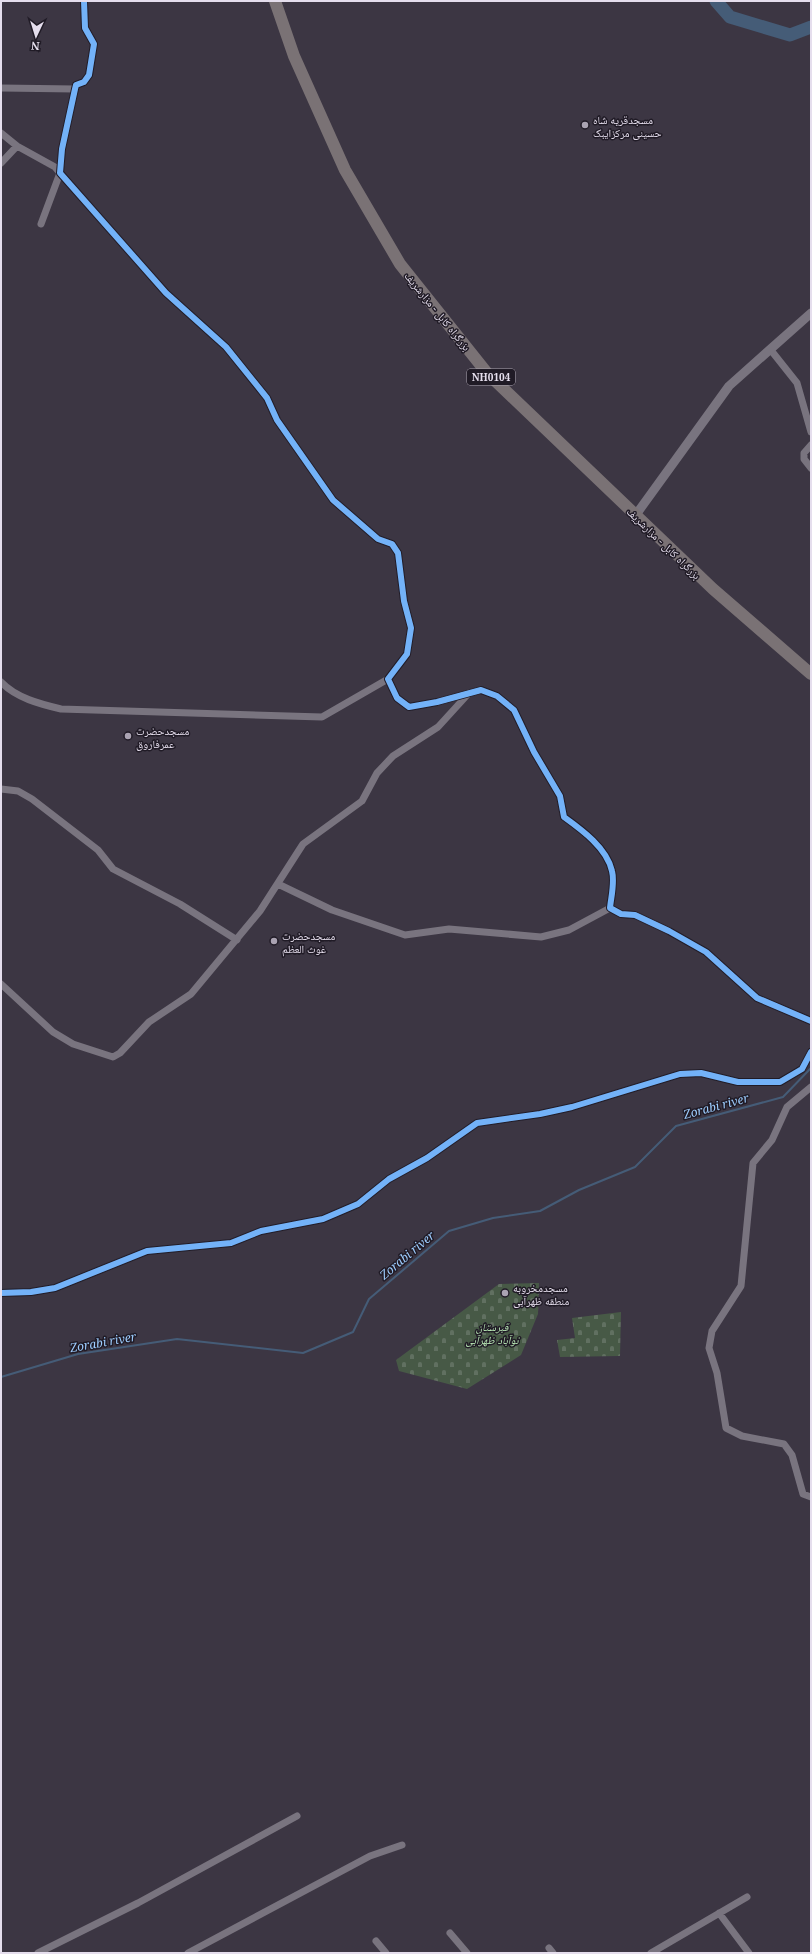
<svg xmlns="http://www.w3.org/2000/svg" width="812" height="1954" font-family="'Noto Serif','Noto Naskh Arabic',serif">
	<style>
		.cemetery { fill: url(#cemetery-stones) }
		.lines { fill: none; stroke-linecap: round; stroke-linejoin: round }
		.stream { stroke: #455c77; stroke-width: 2 }
		.river { stroke: #455c77; stroke-width: 13 }
		.minor { stroke: #79747f; stroke-width: 7 }
		.tertiary { stroke: #79747f; stroke-width: 9 }
		.trunk { stroke: #7a7275; stroke-width: 12 }
		.cycleway-casing { stroke: #201b26; stroke-width: 8 }
		.cycleway { stroke: #73b2f8; stroke-width: 6 }
		.poi-dot { fill: #aaa3b2; stroke: #201b26; stroke-width: 1.5 }
		.labels { text-anchor: middle; dominant-baseline: central; stroke-width: 3; stroke-linejoin: round; paint-order: stroke }
		.shield { fill: #201b26; stroke: #aaa4b1; stroke-width: 1 }
		.shield-label { font-size: 10px; font-weight: bold; fill: #e5deed }
		.poi-label { font-size: 11px; fill: #e5deed; stroke: #201b26; text-anchor: start }
		.street-label { font-size: 11px; fill: #e5deed; stroke: #201b26 }
		.park-label { font-size: 11px; font-style: italic; fill: #b8e7b4; stroke: #201b26 }
		.water-label { font-size: 12px; font-style: italic; fill: #9dccfd; stroke: #201b26 }
	</style>
	<defs>
		<pattern id="cemetery-stones" width="16" height="16" patternUnits="userSpaceOnUse"><rect width="16" height="16" fill="#475946"/><path d="M2 7V4a2 2 0 0 1 4 0v3zM10 15v-3a2 2 0 0 1 4 0v3z" fill="#617061"/></pattern>
	</defs>
	<rect width="100%" height="100%" fill="#3c3643"/>
	<!-- cemetery -->
	<path class="cemetery" d="M539 1283 538 1314 521 1355 467 1389 399 1371 396 1360 499 1284Z
		M621 1312 620 1356 560 1357 557 1340 575 1338 572 1318Z"/>
	<g class="lines">
		<!-- stream -->
		<path class="stream" d="M1 1377 78 1354 177 1339 303 1353 353 1332 369 1299 449 1231 493 1218 540 1211 579 1190 635 1167 676 1126 783 1097 811 1068"/>
		<!-- river -->
		<path class="river" d="M716 1 730 17 790 35 811 27"/>
		<!-- minor -->
		<path class="minor" d="M84 1 85 28 94 44 89 75 84 82 76 85 75 89 62 149 60 173 166 293 226 347 267 398 277 420 333 500 378 539 392 544 398 553 404 601 411 628 407 654 388 679 397 698 409 707 437 702 481 690 497 696 514 710 534 752 560 796 564 817C582 830 607 848 612 871 615 883 611 897 610 908L621 914 635 915 669 931 706 952 757 998 811 1021
			M1 88 75 89
			M1 133 17 146 55 167 60 173 41 224
			M1 163 17 146
			M770 349 797 383 811 432
			M811 445 804 453V459L811 468
			M1 682C16 698 40 704 61 709L322 717 388 679
			M1 789 18 791 32 799 98 850 113 869 180 904 237 940
			M278 884 332 910 405 935 449 929 541 937 569 930 610 908
			M1 984 53 1032 73 1044 113 1057 120 1053 149 1022 191 994 260 911 303 844 362 801 377 773 393 756 438 727 469 693
			M811 1087 787 1107 772 1140 753 1163 741 1286 712 1331 709 1348 717 1373 726 1428 742 1436 784 1444 792 1455 803 1494 811 1497
			M1 1293 31 1292 55 1288 147 1251 231 1243 261 1231 323 1219 358 1204 389 1179 427 1158 477 1123 540 1114 572 1107 680 1074 701 1073 738 1082H780L802 1069 811 1052
			M719 1913 749 1953
			M450 1933 467 1953
			M376 1941 386 1953
			M549 1948 553 1953
			M38 1953 138 1903 297 1816
			M188 1953 370 1856 402 1845
			M651 1953 747 1897"/>
		<!-- tertiary -->
		<path class="tertiary" d="M635 516 729 386 811 313"/>
		<!-- trunk -->
		<path class="trunk" d="M275 1 294 56 345 170 400 264 487 373 713 589 811 674"/>
		<defs>
			<path id="cycleway" d="M84 1 85 28 94 44 89 75 84 82 76 85 75 89 62 149 60 173 166 293 226 347 267 398 277 420 333 500 378 539 392 544 398 553 404 601 411 628 407 654 388 679 397 698 409 707 437 702 481 690 497 696 514 710 534 752 560 796 564 817C582 830 607 848 612 871 615 883 611 897 610 908L621 914 635 915 669 931 706 952 757 998 811 1021
				M1 1293 31 1292 55 1288 147 1251 231 1243 261 1231 323 1219 358 1204 389 1179 427 1158 477 1123 540 1114 572 1107 680 1074 701 1073 738 1082H780L802 1069 811 1052"/>
		</defs>
		<!-- cycleway casing -->
		<use href="#cycleway" class="cycleway-casing"/>
		<!-- cycleway -->
		<use href="#cycleway" class="cycleway"/>
	</g>
	<!-- markers -->
	<g class="poi-dot">
		<circle cx="585" cy="125" r="4"/>
		<circle cx="128" cy="736" r="4"/>
		<circle cx="274" cy="941" r="4"/>
		<circle cx="505" cy="1293" r="4"/>
	</g>
	<g class="labels">
		<!-- shield labels -->
		<rect class="shield" x="467" y="369" width="48" height="16" rx="3"/>
		<g class="shield-label">
			<text x="491" y="377">NH0104</text>
		</g>
		<!-- poi labels -->
		<g class="poi-label">
			<text x="593" y="119">مسجدقریه شاه<tspan x="593" dy="13">حسینی مرکزایبک</tspan></text>
			<text x="136" y="730">مسجدحضرت<tspan x="136" dy="13">عمرفاروق</tspan></text>
			<text x="282" y="935">مسجدحضرت<tspan x="282" dy="13">غوث العظم</tspan></text>
			<text x="513" y="1287">مسجدمخروبه<tspan x="513" dy="13">منطقه ظهرآبی</tspan></text>
		</g>
		<!-- street labels -->
		<g class="street-label">
			<text transform="translate(438 311) rotate(51)">بزرگراه کابل - مزارشریف</text>
			<text transform="translate(664 543) rotate(44)">بزرگراه کابل - مزارشریف</text>
		</g>
		<!-- park labels -->
		<g class="park-label">
			<text x="492" y="1326">قبرستان<tspan x="492" dy="13">نوآباد ظهرآبی</tspan></text>
		</g>
		<!-- water labels -->
		<g class="water-label">
			<text transform="translate(716 1106) rotate(-15)">Zorabi river</text>
			<text transform="translate(407 1255) rotate(-40)">Zorabi river</text>
			<text transform="translate(103 1342) rotate(-10)">Zorabi river</text>
		</g>
	</g>
	<!-- border -->
	<rect width="812" height="1954" fill="none" stroke="#e5deed" stroke-width="4"/>
	<!-- north arrow -->
	<g transform="translate(36 36) rotate(184)" stroke="#201b26" stroke-width="3" paint-order="stroke">
	<path d="M0-3L7 15L0 10L-7 15Z" fill="#e5deed"/>
	<text y="-6" font-size="11" font-weight="bold" text-anchor="middle" fill="#e5deed">N</text>
	</g>
</svg>
